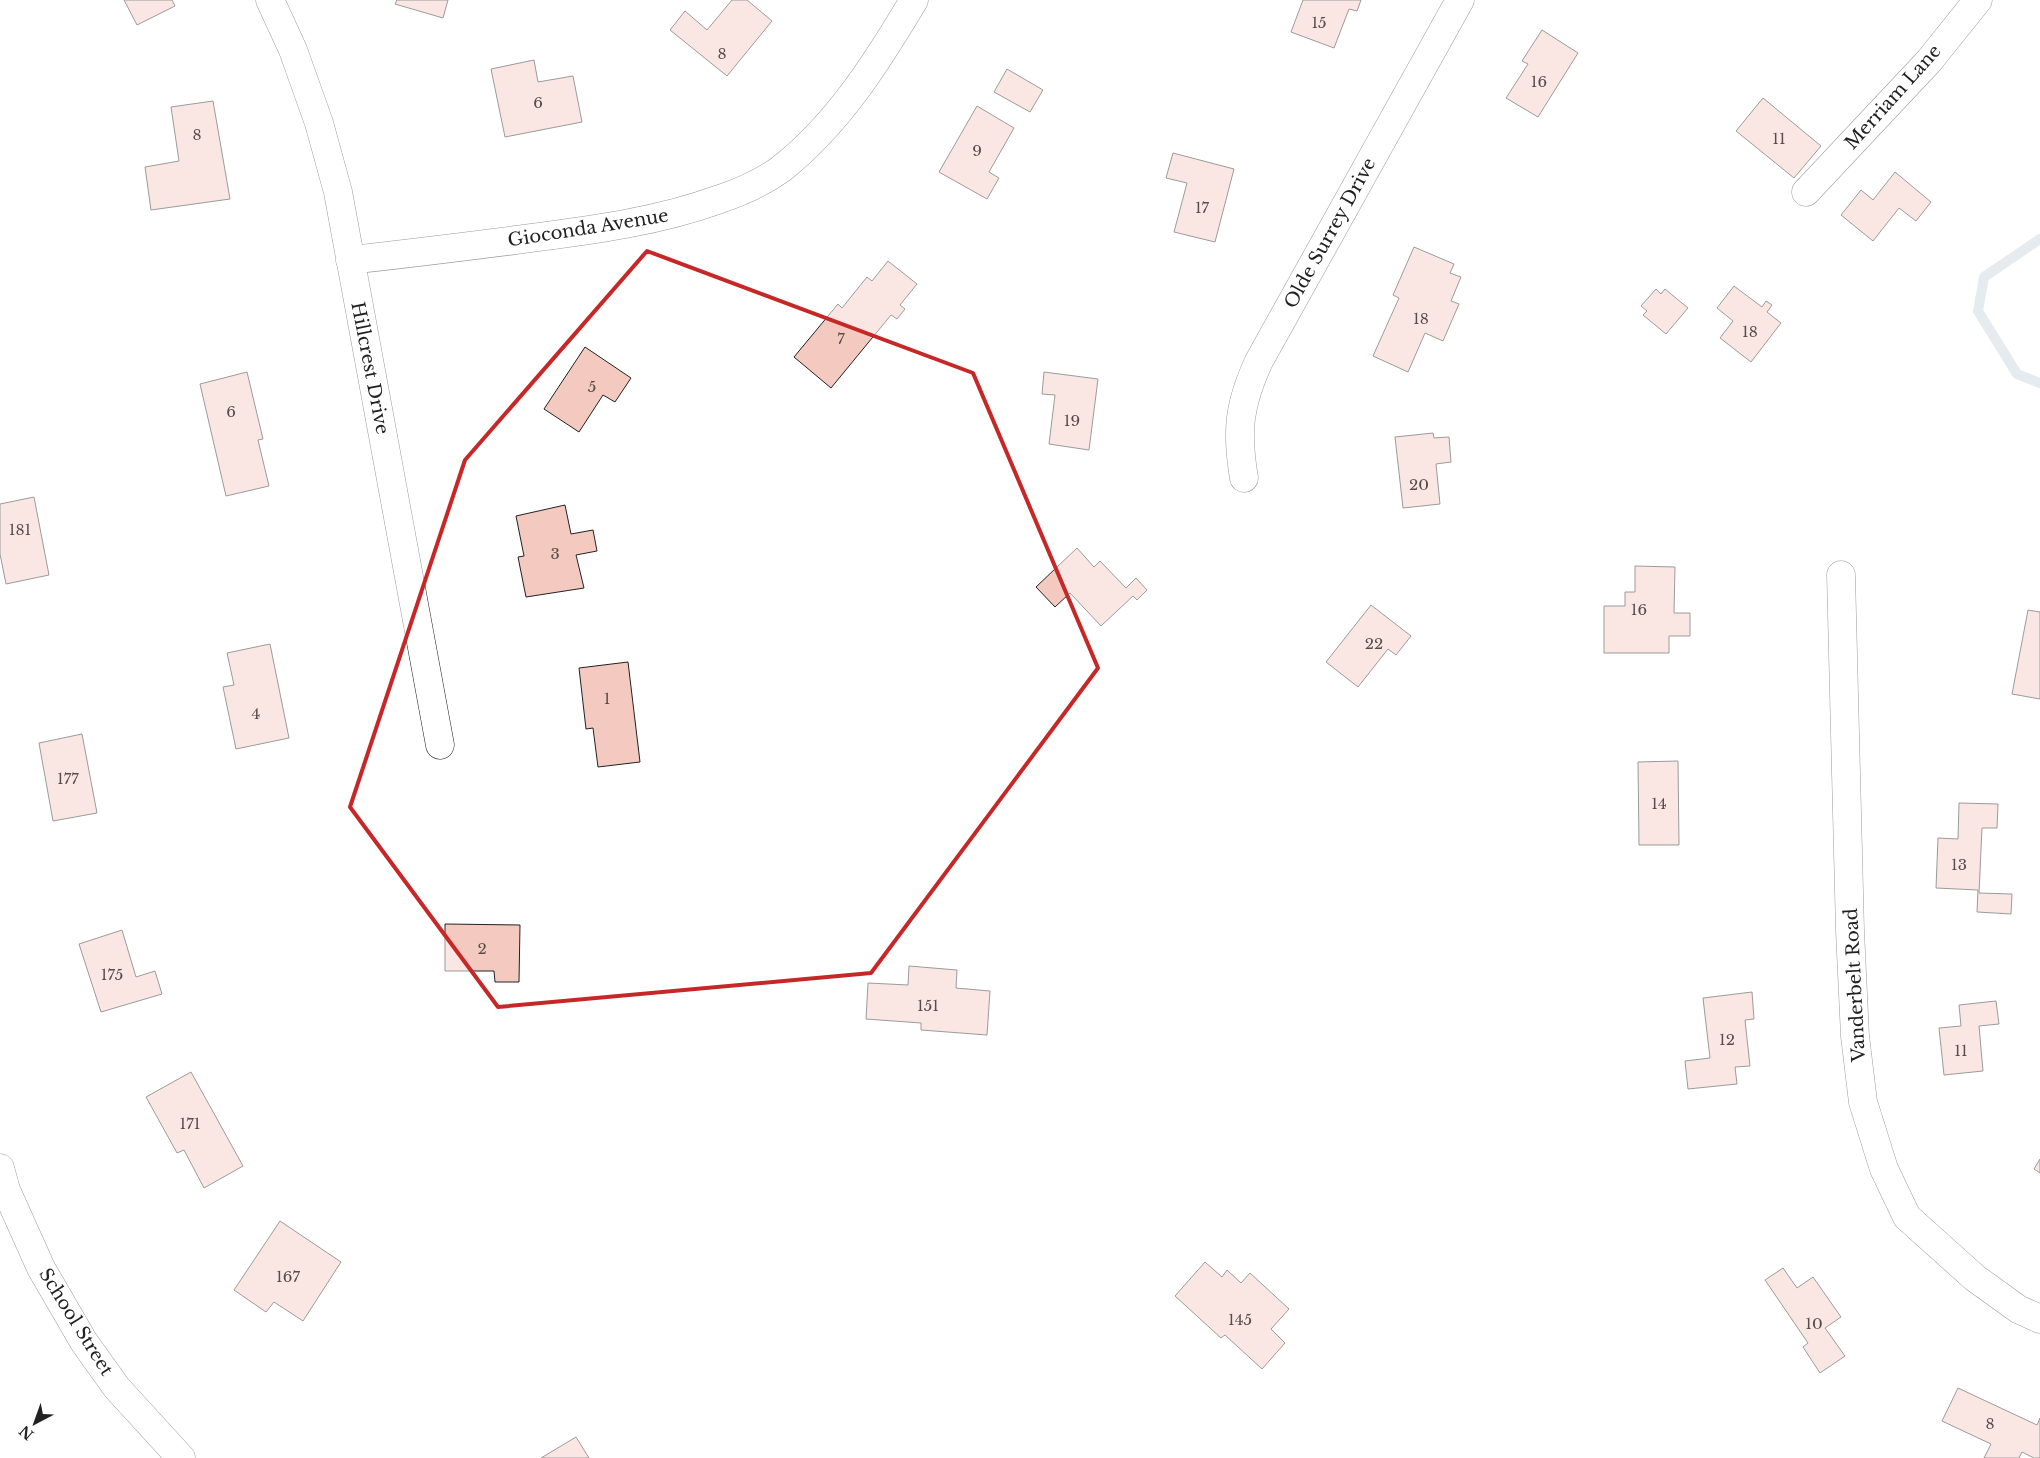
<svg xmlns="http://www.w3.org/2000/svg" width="2040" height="1458" font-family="'Libre Baskerville',serif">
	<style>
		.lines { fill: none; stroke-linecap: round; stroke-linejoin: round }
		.stream { stroke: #c7d3dd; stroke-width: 10 }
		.building { fill: #f3c9c0; stroke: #222 }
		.minor-casing { stroke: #222; stroke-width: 29 }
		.tertiary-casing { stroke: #222; stroke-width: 29 }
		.minor { stroke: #fff; stroke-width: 28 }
		.tertiary { stroke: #fff; stroke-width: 28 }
		.marked { fill: none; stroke: #c62828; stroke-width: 4; stroke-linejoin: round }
		.labels { text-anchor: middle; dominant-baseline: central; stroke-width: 4; stroke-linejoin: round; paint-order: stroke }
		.number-label { font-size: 15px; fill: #564c4a }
		.street-label { font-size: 18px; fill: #222; stroke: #fff }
	</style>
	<rect width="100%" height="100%" fill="#fff"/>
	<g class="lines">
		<!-- stream -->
		<path class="stream" d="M2040 239 1984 277 1978 311 2017 374 2040 383"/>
	</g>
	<!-- building -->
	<path class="building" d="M124 0H172L175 6 137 25Z
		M397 0H448L443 18 395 4Z
		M732 0H747L772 21 727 76 670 30 685 11 707 30Z
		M1303 0H1361L1357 11 1349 9 1334 48 1291 32Z
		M1542 30 1578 53 1538 117 1506 98 1528 64 1522 61Z
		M534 60 538 82 573 76 582 122 505 137 491 69Z
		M1007 69 1043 90 1030 112 994 92Z
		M1763 98 1821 146 1794 178 1736 131Z
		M213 101 230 199 151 210 145 167 179 161 171 107Z
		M977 106 1014 128 989 172 999 178 987 199 939 172Z
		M1173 153 1234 169 1215 242 1174 232 1187 183 1166 178Z
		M1895 172 1931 202 1916 221 1899 208 1873 241 1841 215 1861 190 1873 200Z
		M1414 247 1454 264 1450 273 1461 277 1451 301 1459 304 1443 341 1425 333 1408 372 1373 356 1399 298 1393 295Z
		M888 261 917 284 900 305 905 309 897 319 891 315 831 388 794 357 838 304 842 308 867 277 872 281Z
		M1734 286 1762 307 1766 301 1772 305 1767 312 1781 323 1751 362 1720 338 1733 321 1717 308Z
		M1656 289 1661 294 1665 289 1688 308 1666 334 1643 315 1647 311 1641 306Z
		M585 347 631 378 615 402 603 395 579 432 544 409Z
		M247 372 263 439 258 440 269 486 226 496 200 384Z
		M1044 372 1098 379 1089 450 1049 444 1055 395 1042 394Z
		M1433 433 1434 438 1449 437 1451 462 1436 464 1440 504 1403 508 1395 437Z
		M34 497 49 575 6 584 0 554V504Z
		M565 505 571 534 593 530 597 551 576 555 584 588 526 597 518 557 524 556 516 516Z
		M1077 548 1094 567 1100 561 1126 588 1136 578 1147 590 1137 600 1133 596 1101 626 1070 593 1055 607 1036 587Z
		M1635 566 1675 567 1674 613H1690V636H1669V653H1604V606H1625V592H1635Z
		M1371 605 1411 636 1396 655 1388 649 1358 687 1326 662Z
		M2028 610 2040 612V699L2012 694Z
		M270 644 289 738 236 749 223 687 234 685 227 653Z
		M628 662 640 762 598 767 593 728 586 729 579 668Z
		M82 734 97 813 53 821 39 743Z
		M1678 761 1679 845H1639L1638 762Z
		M1959 803 1998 804 1997 828H1982L1979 893 2012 894 2011 914 1977 912 1978 890 1936 888 1938 838 1958 839Z
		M445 924 520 925 519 982H495L494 971H445Z
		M122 930 136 977 155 971 162 994 101 1012 79 944Z
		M909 966 957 970 956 988 990 991 987 1035 921 1030V1023L866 1019 868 983 908 985Z
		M1752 992 1754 1019 1745 1020 1750 1066 1735 1067 1737 1084 1688 1089 1685 1061 1710 1058 1703 998Z
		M1996 1001 1999 1024 1979 1026 1983 1071 1944 1075 1939 1028 1961 1026 1959 1005Z
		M191 1072 243 1166 204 1188 184 1150 177 1153 146 1097Z
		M2040 1159V1173L2034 1169Z
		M280 1221 341 1262 303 1321 274 1302 266 1312 234 1290Z
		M1205 1262 1222 1277 1227 1270 1241 1283 1250 1273 1289 1309 1271 1329 1285 1343 1262 1369 1225 1335 1221 1338 1175 1296Z
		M1783 1268 1797 1288 1813 1277 1841 1317 1825 1328 1845 1356 1820 1373 1803 1347 1808 1343 1765 1280Z
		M1958 1388 2037 1425 2040 1418V1458H2034L2022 1452 2019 1458H1984L1991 1444 1942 1421Z
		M576 1437 589 1458H541Z"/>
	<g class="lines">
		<defs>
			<path id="minor" d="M270 0 293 50 319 123 338 192 440 745
				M1806 192 1929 61 1978 0
				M350 260C405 254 461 247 516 240 585 231 654 223 720 199 741 192 763 182 781 169 838 124 877 62 914 0
				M1244 478C1236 431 1239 404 1259 361L1460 0
				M1841 575 1850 931 1855 1036 1863 1102 1884 1169 1907 1217 1975 1278 2018 1309 2040 1319"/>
			<path id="tertiary" d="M0 1168 6 1190 41 1268 84 1342 117 1388 181 1458"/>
		</defs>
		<!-- minor casing -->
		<use href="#minor" class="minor-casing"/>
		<!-- tertiary casing -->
		<use href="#tertiary" class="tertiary-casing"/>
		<!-- minor -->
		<use href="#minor" class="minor"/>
		<!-- tertiary -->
		<use href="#tertiary" class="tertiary"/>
	</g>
	<!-- marked area -->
	<path d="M0 0H2040V1458H0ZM647 251 973 373 1098 668 871 973 498 1007 350 807 465 460Z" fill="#fff" fill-opacity=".55" fill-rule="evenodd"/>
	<path class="marked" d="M647 251 973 373 1098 668 871 973 498 1007 350 807 465 460Z"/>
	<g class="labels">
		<!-- number labels -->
		<g class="number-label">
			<text x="1319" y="22">15</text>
			<text x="722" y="53">8</text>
			<text x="1539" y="81">16</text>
			<text x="538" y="102">6</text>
			<text x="197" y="134">8</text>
			<text x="1779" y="138">11</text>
			<text x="977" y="150">9</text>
			<text x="1202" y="207">17</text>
			<text x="1421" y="318">18</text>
			<text x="1750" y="331">18</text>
			<text x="841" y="338">7</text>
			<text x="592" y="386">5</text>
			<text x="231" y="411">6</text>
			<text x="1072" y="420">19</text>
			<text x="1419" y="484">20</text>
			<text x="20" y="529">181</text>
			<text x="555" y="553">3</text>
			<text x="1639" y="609">16</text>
			<text x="1374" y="643">22</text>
			<text x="607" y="698">1</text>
			<text x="256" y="713">4</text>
			<text x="68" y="778">177</text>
			<text x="1659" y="803">14</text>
			<text x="1959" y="864">13</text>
			<text x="482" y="948">2</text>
			<text x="112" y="974">175</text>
			<text x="928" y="1005">151</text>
			<text x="1727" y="1039">12</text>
			<text x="1961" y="1050">11</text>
			<text x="190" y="1123">171</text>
			<text x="288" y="1276">167</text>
			<text x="1240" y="1319">145</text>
			<text x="1814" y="1323">10</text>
			<text x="1990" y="1423">8</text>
		</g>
		<!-- street labels -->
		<g class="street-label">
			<text transform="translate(1893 97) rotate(-48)">Merriam Lane</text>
			<text transform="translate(588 228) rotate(-9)">Gioconda Avenue</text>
			<text transform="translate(1330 233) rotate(-61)">Olde Surrey Drive</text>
			<text transform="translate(370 368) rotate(79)">Hillcrest Drive</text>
			<text transform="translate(1855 985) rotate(-93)">Vanderbelt Road</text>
			<text transform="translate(76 1322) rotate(58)">School Street</text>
		</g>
	</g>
	<!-- north arrow -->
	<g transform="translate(35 1423) rotate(221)" stroke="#ffffff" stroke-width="4" paint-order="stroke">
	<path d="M0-4L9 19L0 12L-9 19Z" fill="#222222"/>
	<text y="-8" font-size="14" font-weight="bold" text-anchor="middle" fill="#222222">N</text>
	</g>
</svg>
